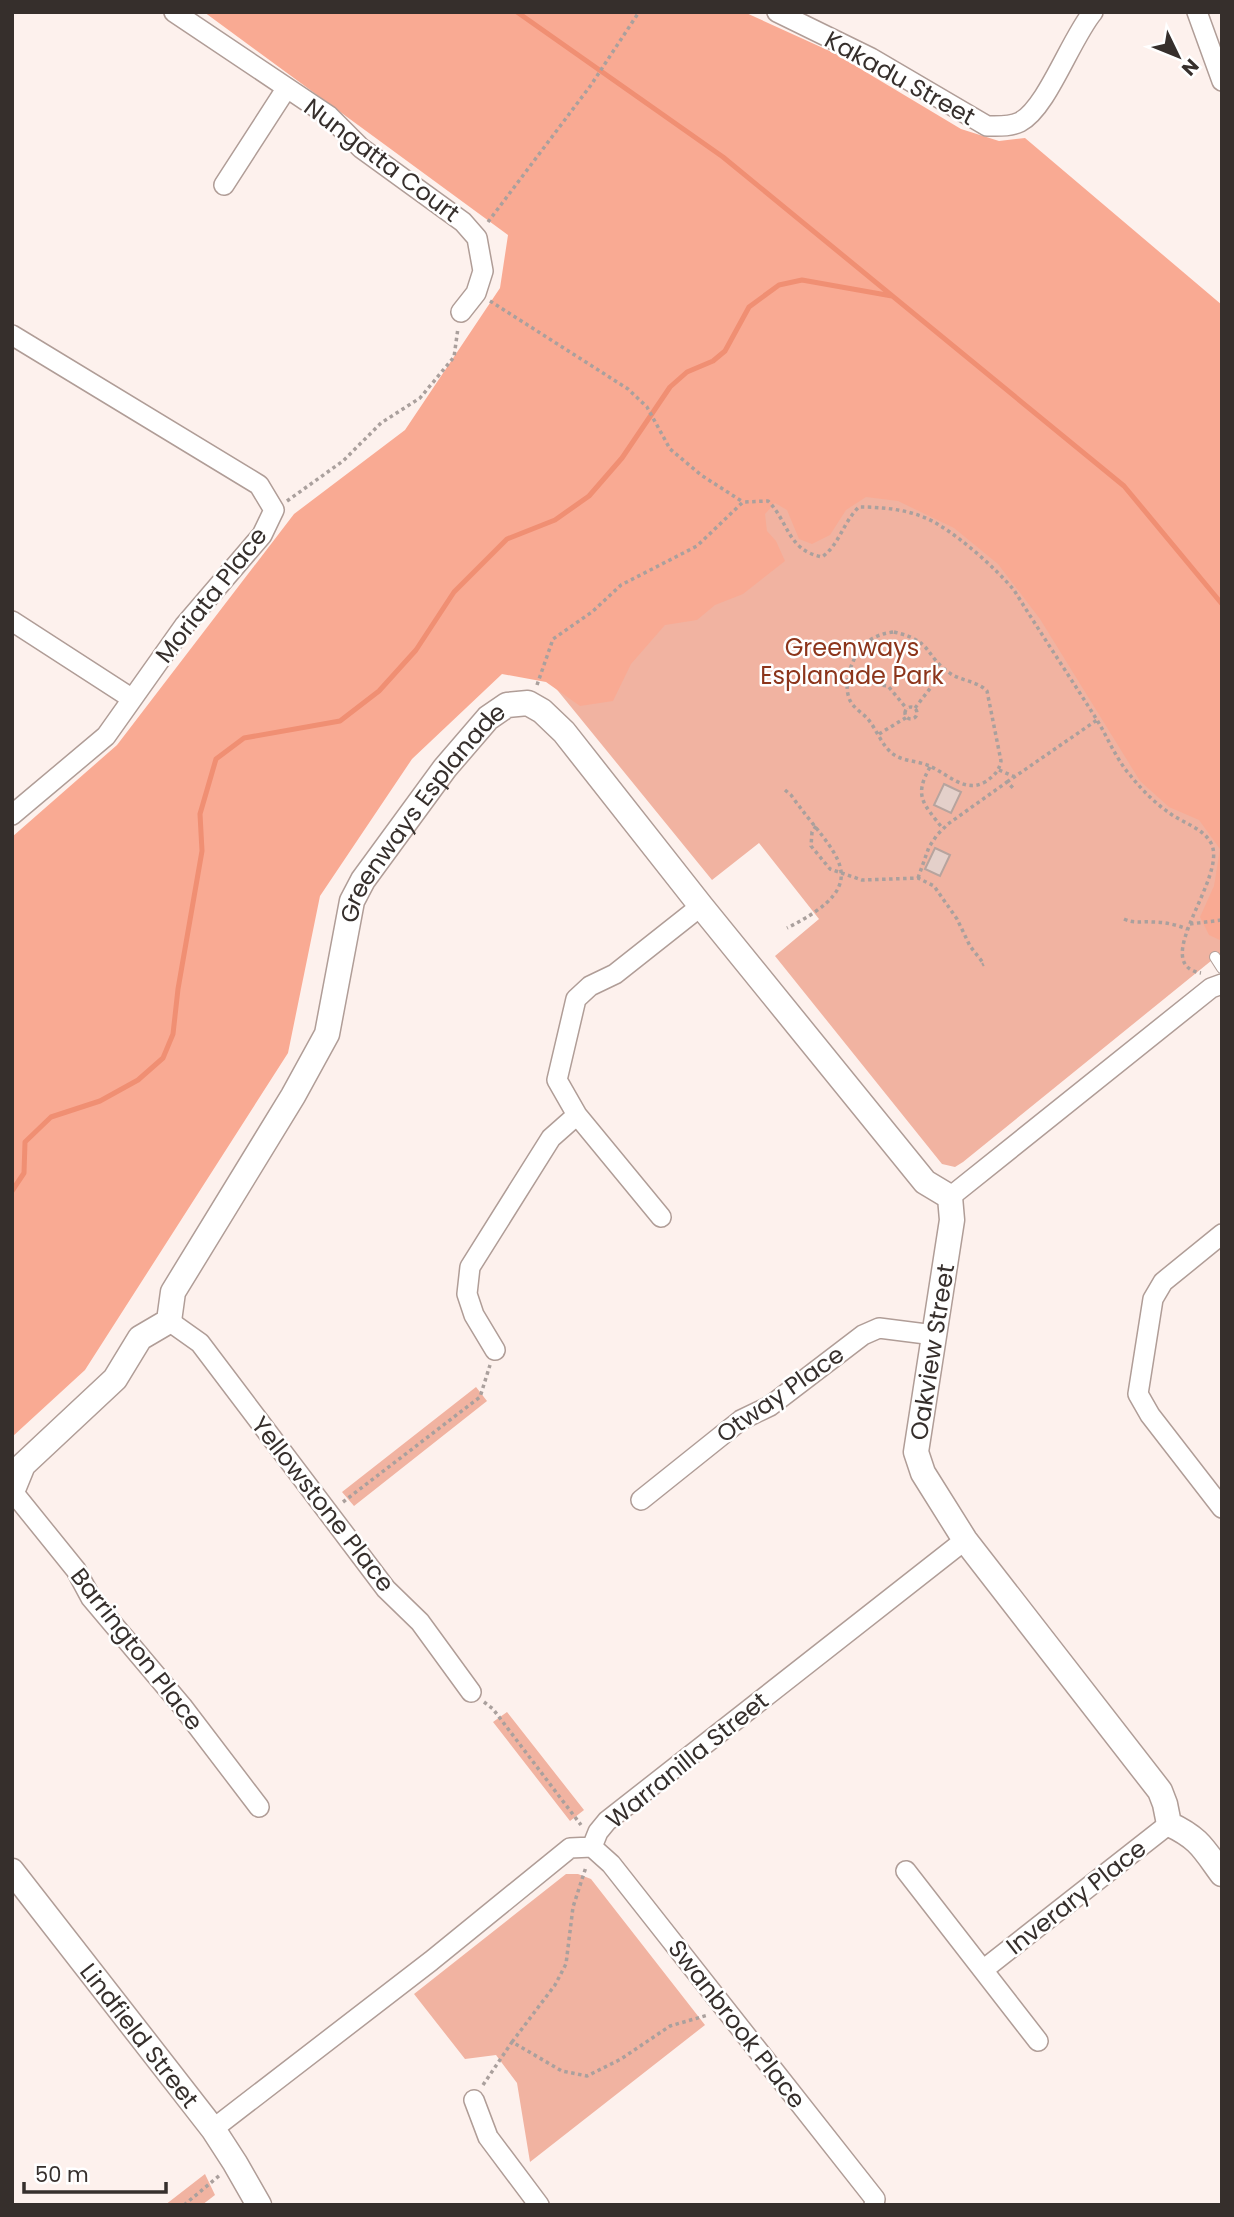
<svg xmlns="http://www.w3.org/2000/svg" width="1234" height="2217" font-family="Poppins,sans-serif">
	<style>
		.green { fill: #f1b3a1 }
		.forest { fill: #f9aa93 }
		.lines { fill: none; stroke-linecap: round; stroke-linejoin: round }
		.stream { stroke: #f08f73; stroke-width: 5 }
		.building { fill: #e4d0ca; stroke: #b7a49e; stroke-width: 2 }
		.service-casing { stroke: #b09d97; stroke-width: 12 }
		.minor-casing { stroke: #b09d97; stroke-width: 22 }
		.tertiary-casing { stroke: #b09d97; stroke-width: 27 }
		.path { stroke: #aaa09d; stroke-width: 3.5; stroke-dasharray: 3.5 3.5; stroke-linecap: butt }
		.service { stroke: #fff; stroke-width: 10 }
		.minor { stroke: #fff; stroke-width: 19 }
		.tertiary { stroke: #fff; stroke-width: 24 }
		.labels { text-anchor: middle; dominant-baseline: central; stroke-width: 5; stroke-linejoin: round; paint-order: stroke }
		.street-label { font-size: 24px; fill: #362f2c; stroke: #fff }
		.park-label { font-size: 24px; fill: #8c351b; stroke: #fff }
	</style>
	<rect width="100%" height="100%" fill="#fdf1ed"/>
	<!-- green -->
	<path class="green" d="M847 417 955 463 1222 786V952L963 1162 955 1167 942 1164 775 956 819 919 759 843 712 880 519 643Z
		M476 1387 487 1401 354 1506 342 1492Z
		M507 1712 584 1810 570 1821 493 1722Z
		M566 1874H578L591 1879 705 2025 530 2162 517 2083 496 2055 465 2059 414 1994Z
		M205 2174 215 2195 202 2205H165Z"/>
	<!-- forest -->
	<path class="forest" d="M204 12H744L834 53 961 129 999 141 1025 138 1222 305V941L1209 935 1200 917 1214 886 1220 849 1199 820 1169 807 1140 781 1040 619 998 564 954 528 898 501 866 497 846 510 830 535 812 544 799 539 787 510 775 503 765 514 767 531 776 541 785 561 743 594 715 605 697 620 665 625 631 664 613 701 580 706 546 682 502 674 412 759 320 896 288 1053 85 1370 12 1437V837L117 745 294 514 405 430 500 288 508 235Z"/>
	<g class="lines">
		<!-- stream -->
		<path class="stream" d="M517 12 723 157 1124 486 1222 604
			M12 1191 24 1173 25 1142 51 1117 100 1101 138 1080 163 1058 173 1034 178 989 202 851 200 814 216 759 244 738 340 721 379 691 416 650 454 592 507 539 555 520 589 496 622 458 670 387 687 372 713 361 725 351 749 307 779 285 802 280 892 296"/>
	</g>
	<!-- building -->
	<path class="building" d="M944 784 961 792 951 813 934 805Z
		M935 848 950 855 940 876 925 869Z"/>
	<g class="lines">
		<defs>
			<path id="service" d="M1215 957 1222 968"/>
			<path id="minor" d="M174 12 329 116 361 148 463 222 477 238 483 271 476 293 461 312
				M777 12 871 58 987 126C998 126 1010 127 1020 122 1047 108 1071 38 1093 12
				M1197 12 1222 81
				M224 185 286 89
				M12 335 259 485 274 510 262 535 184 626 106 736 12 815
				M12 621 131 698
				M950 1197 1211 988 1222 984
				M661 1217 577 1115 557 1080 576 999 590 986 615 974 701 906
				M1222 1234 1163 1282 1153 1299 1138 1394 1150 1415 1222 1508
				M169 1321 200 1343 386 1589 420 1622 471 1692
				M495 1350 474 1315 467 1294 470 1267 551 1138 577 1115
				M13 1492 76 1570 91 1598 182 1706 259 1807
				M641 1500 741 1420 770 1406 863 1335 879 1328 934 1335
				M592 1847 611 1864 875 2199 874 2205
				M906 1871 1038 2041
				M983 1970 1169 1824
				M474 2100 488 2137 539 2205
				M213 2129 431 1961 570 1848 592 1847 598 1832 607 1821 965 1540"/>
			<g id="tertiary">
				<path id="s1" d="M12 1492 23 1465 115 1379 140 1338 169 1321 173 1292 293 1096 327 1034 352 901 363 880 445 768 488 718 507 705 528 703 542 711 564 732 701 906 925 1182 950 1197 952 1220 916 1452 923 1473 965 1540 1160 1791 1165 1804 1169 1824C1199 1838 1203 1848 1222 1874"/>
				<path id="s2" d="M12 1871 213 2129 235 2163 259 2205"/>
			</g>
		</defs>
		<!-- service casing -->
		<use href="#service" class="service-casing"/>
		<!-- minor casing -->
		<use href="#minor" class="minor-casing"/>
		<!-- tertiary casing -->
		<use href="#tertiary" class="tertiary-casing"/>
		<!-- path -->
		<path class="path" d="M488 222 591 85 639 12
			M490 301 628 389 647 407 670 449 701 475 743 502
			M287 501 343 461 381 423 420 398 454 357 458 328
			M894 632C934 641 924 656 951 674 962 681 977 681 987 691L1001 761C999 771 994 776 985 782 964 794 946 772 927 765 917 761 905 761 896 756 882 748 877 729 867 718 861 712 852 707 849 698 845 687 848 672 853 662 860 643 875 634 894 632Z
			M848 680 888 686 907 709
			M537 685 553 639 592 612 621 585 697 546 743 502 768 501C789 522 787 550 822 557 840 544 843 522 859 507 885 507 916 510 939 525 964 540 995 568 1014 590 1041 634 1070 677 1097 720 1108 738 1116 759 1130 775 1141 789 1154 802 1168 812 1182 823 1202 827 1211 843 1229 877 1147 964 1201 973
			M905 713a6 6 0 1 1 12 0a6 6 0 1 1-12 0Z
			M915 708 945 669
			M879 734 907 717
			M930 767C913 797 924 804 943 829
			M999 770 1015 777
			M1007 782 1097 720
			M785 790 791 795C833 855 881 881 787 928
			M816 826 812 832 811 846 830 869 862 880 918 878 934 886 957 919 970 946 984 964 982 965
			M918 878 929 847 937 835 948 824 1007 782 1015 790
			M1124 919C1135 924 1142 921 1153 922 1165 922 1177 925 1187 929
			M1190 924 1222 920
			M343 1502 480 1397 490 1365
			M484 1702 493 1709 581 1825
			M512 2042 555 1985 566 1964 573 1907 586 1867
			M483 2085 512 2042 562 2071 587 2076 621 2059 670 2026 708 2015
			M184 2205 220 2175"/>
		<!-- service -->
		<use href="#service" class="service"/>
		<!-- minor -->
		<use href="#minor" class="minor"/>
		<!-- tertiary -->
		<use href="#tertiary" class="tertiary"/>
	</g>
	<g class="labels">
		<!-- street labels -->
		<g class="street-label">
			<text transform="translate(900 78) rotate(29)">Kakadu Street</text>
			<text transform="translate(382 160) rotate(37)">Nungatta Court</text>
			<text transform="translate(211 595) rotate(-52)">Moriata Place</text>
			<text stroke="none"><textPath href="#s1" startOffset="814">Greenways Esplanade</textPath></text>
			<text transform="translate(932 1352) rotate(-81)">Oakview Street</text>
			<text transform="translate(780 1394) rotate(-35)">Otway Place</text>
			<text transform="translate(323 1504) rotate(52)">Yellowstone Place</text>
			<text transform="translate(137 1649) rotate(52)">Barrington Place</text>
			<text transform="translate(687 1760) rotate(-39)">Warranilla Street</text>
			<text transform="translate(1076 1897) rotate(-38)">Inverary Place</text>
			<text transform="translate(737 2024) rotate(52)">Swanbrook Place</text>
			<text stroke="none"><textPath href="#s2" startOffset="208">Lindfield Street</textPath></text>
		</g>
		<!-- park labels -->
		<g class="park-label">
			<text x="852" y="647">Greenways<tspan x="852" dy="28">Esplanade Park</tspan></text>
		</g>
	</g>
	<!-- border -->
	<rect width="1234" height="2217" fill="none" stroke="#362f2c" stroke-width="28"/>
	<!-- north arrow -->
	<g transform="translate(1178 56) rotate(133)" stroke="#ffffff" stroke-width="5" paint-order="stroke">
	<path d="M0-5L12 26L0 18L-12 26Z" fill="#362f2c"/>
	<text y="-10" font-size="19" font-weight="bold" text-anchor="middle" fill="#362f2c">N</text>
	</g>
	<!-- scale -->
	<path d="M24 2182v10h142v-10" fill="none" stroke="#362f2c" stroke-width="3.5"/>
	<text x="35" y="2182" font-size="21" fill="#362f2c" stroke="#ffffff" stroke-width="5" paint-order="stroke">50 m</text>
</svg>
